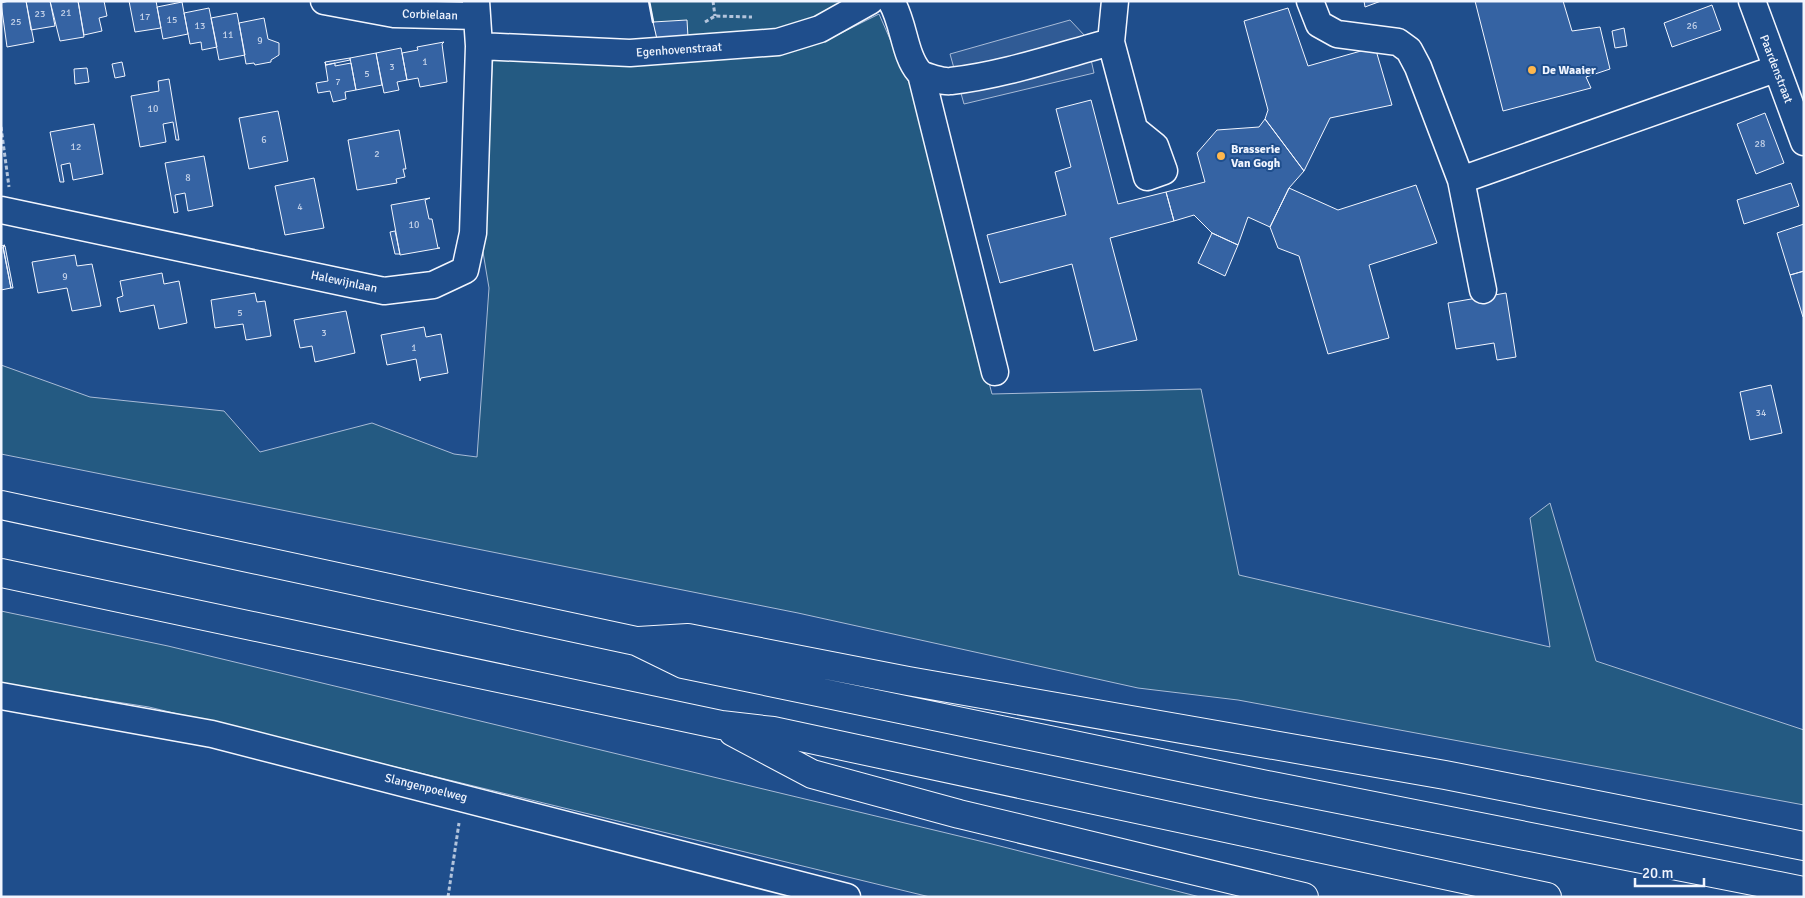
<svg xmlns="http://www.w3.org/2000/svg" width="1805" height="898" font-family="Signika,sans-serif">
	<style>
		.green { fill: #245a82; stroke: #a8bbd7 }
		.parking { fill: #305b95; stroke: #a8bbd7 }
		.building { fill: #3563a3; stroke: #f2f6ff }
		.lines { fill: none; stroke-linecap: round; stroke-linejoin: round }
		.minor-casing { stroke: #f2f6ff; stroke-width: 29 }
		.highway-casing { stroke: #f2f6ff; stroke-width: 30 }
		.path { stroke: #b3c4dc; stroke-width: 3; stroke-dasharray: 4 2.5; stroke-linecap: butt }
		.minor { stroke: #1f4e8c; stroke-width: 26 }
		.highway { stroke: #1f4e8c; stroke-width: 28 }
		.wall { stroke: #f2f6ff; stroke-width: 2.5 }
		.poi-dot { fill: #ffb74d; stroke: #1f4e8c; stroke-width: 2 }
		.labels { text-anchor: middle; dominant-baseline: central; stroke-width: 4; stroke-linejoin: round; paint-order: stroke }
		.number-label { font-size: 10px; fill: #c3d1e8 }
		.street-label { font-size: 12px; fill: #f2f6ff; stroke: #1f4e8c }
		.poi-label { font-size: 12px; font-weight: bold; fill: #f2f6ff; stroke: #1f4e8c; text-anchor: start }
	</style>
	<rect width="100%" height="100%" fill="#1f4e8c"/>
	<!-- green -->
	<path class="green" d="M649 1H852L816 19 776 31 657 39Z
		M879 14 911 87 992 394 1201 389 1239 575 1550 647 1530 518 1550 503 1596 661 1804 730V805L1238 700 1138 688 798 613 1 454V365L90 397 224 411 260 452 372 423 454 454 477 457 489 288 480 234 493 58 630 65 780 55 825 41Z
		M1 611 168 646 988 843 1200 897H930L149 707 1 684Z"/>
	<!-- parking -->
	<path class="parking" d="M1070 20 1086 37 1094 73 964 104 950 54Z"/>
	<!-- building -->
	<path class="building" d="M9 1H26L34 42 7 47 1 3Z
		M26 1H50L55 26 31 30Z
		M50 1H78L84 37 60 41Z
		M78 1H104L107 16 99 18 102 31 84 35Z
		M129 1H156L161 28 135 32Z
		M1364 1H1381L1365 7Z
		M1475 1H1563L1572 31 1600 27 1610 69 1586 77 1591 88 1503 111Z
		M182 2 188 34 163 39 157 7Z
		M1712 5 1721 30 1672 47 1664 23Z
		M209 8 217 47 202 50 201 42 190 44 184 13Z
		M1288 8 1308 66 1375 47 1392 105 1330 118 1304 171 1265 119 1268 110 1244 21Z
		M237 13 245 55 219 60 211 18Z
		M264 18 268 39 279 43V55L271 60V62L255 65 254 63 246 64 239 23Z
		M687 20 688 37 657 39 653 22Z
		M1624 28 1627 46 1615 48 1612 31Z
		M444 42 442 44 447 82 420 87 418 78 407 80 402 53 418 50 417 47Z
		M401 48 407 80 397 82 399 90 384 93 376 53Z
		M376 53 382 85 356 90 350 58Z
		M350 58V60L326 65 325 62Z
		M122 62 125 76 115 78 112 64Z
		M325 62 326 65 335 63V66L351 63 356 90 345 92 346 99 333 102 330 91 318 93 316 83 328 81Z
		M87 68 89 82 75 84 74 69Z
		M169 79 179 140H176L173 122 163 124 166 142 140 147 131 96 159 91 158 81Z
		M1091 100 1118 204 1166 192 1174 221 1110 238 1137 340 1094 351 1072 264 1000 283 987 235 1066 215 1055 172 1071 167 1056 109Z
		M278 111 288 161 249 169 239 118Z
		M1765 113 1784 163 1756 174 1737 124Z
		M1265 119 1304 171 1289 188 1270 227 1248 217 1238 245 1212 233 1194 215 1174 221 1166 192 1205 182 1197 153 1217 130 1259 127Z
		M94 124 103 174 73 180 70 163 61 165 64 182H60L50 132Z
		M399 130 406 169H403L405 177 396 179 397 183 357 190 348 140Z
		M204 156 213 206 188 211 185 193 175 195 178 212 174 213 165 163Z
		M314 178 324 228 285 235 275 186Z
		M1791 183 1799 206 1744 224 1737 200Z
		M1416 185 1437 243 1369 265 1389 338 1328 354 1299 256 1278 248 1270 227 1289 188 1338 210Z
		M430 198 425 200 429 219H432L438 248H440L400 255 391 205Z
		M1804 224V271L1790 275 1777 233Z
		M395 231 400 254H395L390 232Z
		M1212 233 1238 245 1225 276 1198 263Z
		M5 245 3 247 11 288 1 290V246Z
		M5 246 13 288H11L3 247Z
		M75 255 77 266 92 264 101 306 72 311 67 288 38 293 32 262Z
		M1804 271V317H1803L1790 275Z
		M162 273 164 284 179 281 187 323 159 329 154 305 120 312 117 298 123 296 120 281Z
		M255 293 257 302 265 301 271 336 246 340 243 324 215 328 211 300Z
		M1506 293 1516 357 1497 360 1494 343 1456 349 1448 303Z
		M346 311 355 353 315 362 312 346 300 348 294 320Z
		M424 327 426 337 441 334 448 373 421 378 420 381 416 359 387 365 381 335Z
		M1771 385 1782 433 1750 440 1740 392Z"/>
	<g class="lines">
		<defs>
			<path id="minor" d="M324 1 394 14 477 16
				M891 1C904 22 904 55 919 72 924 77 944 82 951 81 1005 75 1058 56 1111 42
				M1115 1 1111 42 1147 177 1164 171 1155 146 1134 129
				M1310 1 1319 24 1337 34 1398 42 1409 50 1418 67 1461 180 1775 69
				M1752 1 1804 142
				M479 46 630 53 778 42 820 29 870 1
				M921 74 995 372
				M1461 180 1483 290
				M1 210 384 291 433 285 465 270 473 233 479 46 476 1
				M1 696 212 734 847 897"/>
			<path id="highway" d="M1 505 636 641 683 664 1257 783 1804 891
				M1 573 721 725 773 731 1547 897
				M638 641 688 638 908 681 1445 775 1804 846
				M733 732 812 774 959 814 1304 897"/>
		</defs>
		<!-- minor casing -->
		<use href="#minor" class="minor-casing"/>
		<!-- highway casing -->
		<use href="#highway" class="highway-casing"/>
		<!-- path -->
		<path class="path" d="M713 1 715 16
			M705 22 715 16 752 17
			M1 127 9 187
			M448 897 459 823"/>
		<!-- minor -->
		<use href="#minor" class="minor"/>
		<!-- highway -->
		<use href="#highway" class="highway"/>
		<!-- wall -->
		<path class="wall" d="M649 1 653 22"/>
	</g>
	<!-- markers -->
	<g class="poi-dot">
		<circle cx="1532" cy="70" r="5"/>
		<circle cx="1221" cy="156" r="5"/>
	</g>
	<g class="labels">
		<!-- number labels -->
		<g class="number-label">
			<text x="66" y="13">21</text>
			<text x="40" y="14">23</text>
			<text x="145" y="17">17</text>
			<text x="172" y="20">15</text>
			<text x="16" y="22">25</text>
			<text x="200" y="26">13</text>
			<text x="1692" y="26">26</text>
			<text x="228" y="35">11</text>
			<text x="260" y="41">9</text>
			<text x="425" y="62">1</text>
			<text x="392" y="67">3</text>
			<text x="367" y="74">5</text>
			<text x="338" y="82">7</text>
			<text x="153" y="109">10</text>
			<text x="264" y="140">6</text>
			<text x="1760" y="144">28</text>
			<text x="76" y="147">12</text>
			<text x="377" y="154">2</text>
			<text x="188" y="178">8</text>
			<text x="300" y="207">4</text>
			<text x="414" y="225">10</text>
			<text x="65" y="277">9</text>
			<text x="240" y="313">5</text>
			<text x="324" y="333">3</text>
			<text x="414" y="348">1</text>
			<text x="1761" y="413">34</text>
		</g>
		<!-- street labels -->
		<g class="street-label">
			<text transform="translate(430 15) rotate(2)">Corbielaan</text>
			<text transform="translate(679 50) rotate(-4)">Egenhovenstraat</text>
			<text transform="translate(1776 69) rotate(69)">Paardenstraat</text>
			<text transform="translate(344 282) rotate(12)">Halewijnlaan</text>
			<text transform="translate(426 788) rotate(14)">Slangenpoelweg</text>
		</g>
		<!-- poi labels -->
		<g class="poi-label">
			<text x="1542" y="70">De Waaier</text>
			<text x="1231" y="149">Brasserie<tspan x="1231" dy="14">Van Gogh</tspan></text>
		</g>
	</g>
	<!-- border -->
	<rect width="1805" height="898" fill="none" stroke="#f2f6ff" stroke-width="5"/>
	<!-- scale -->
	<path d="M1635 878v8h69v-8" fill="none" stroke="#f2f6ff" stroke-width="2.5"/>
	<text x="1642" y="878" font-size="15" fill="#f2f6ff" stroke="#1f4e8c" stroke-width="4" paint-order="stroke">20 m</text>
</svg>
